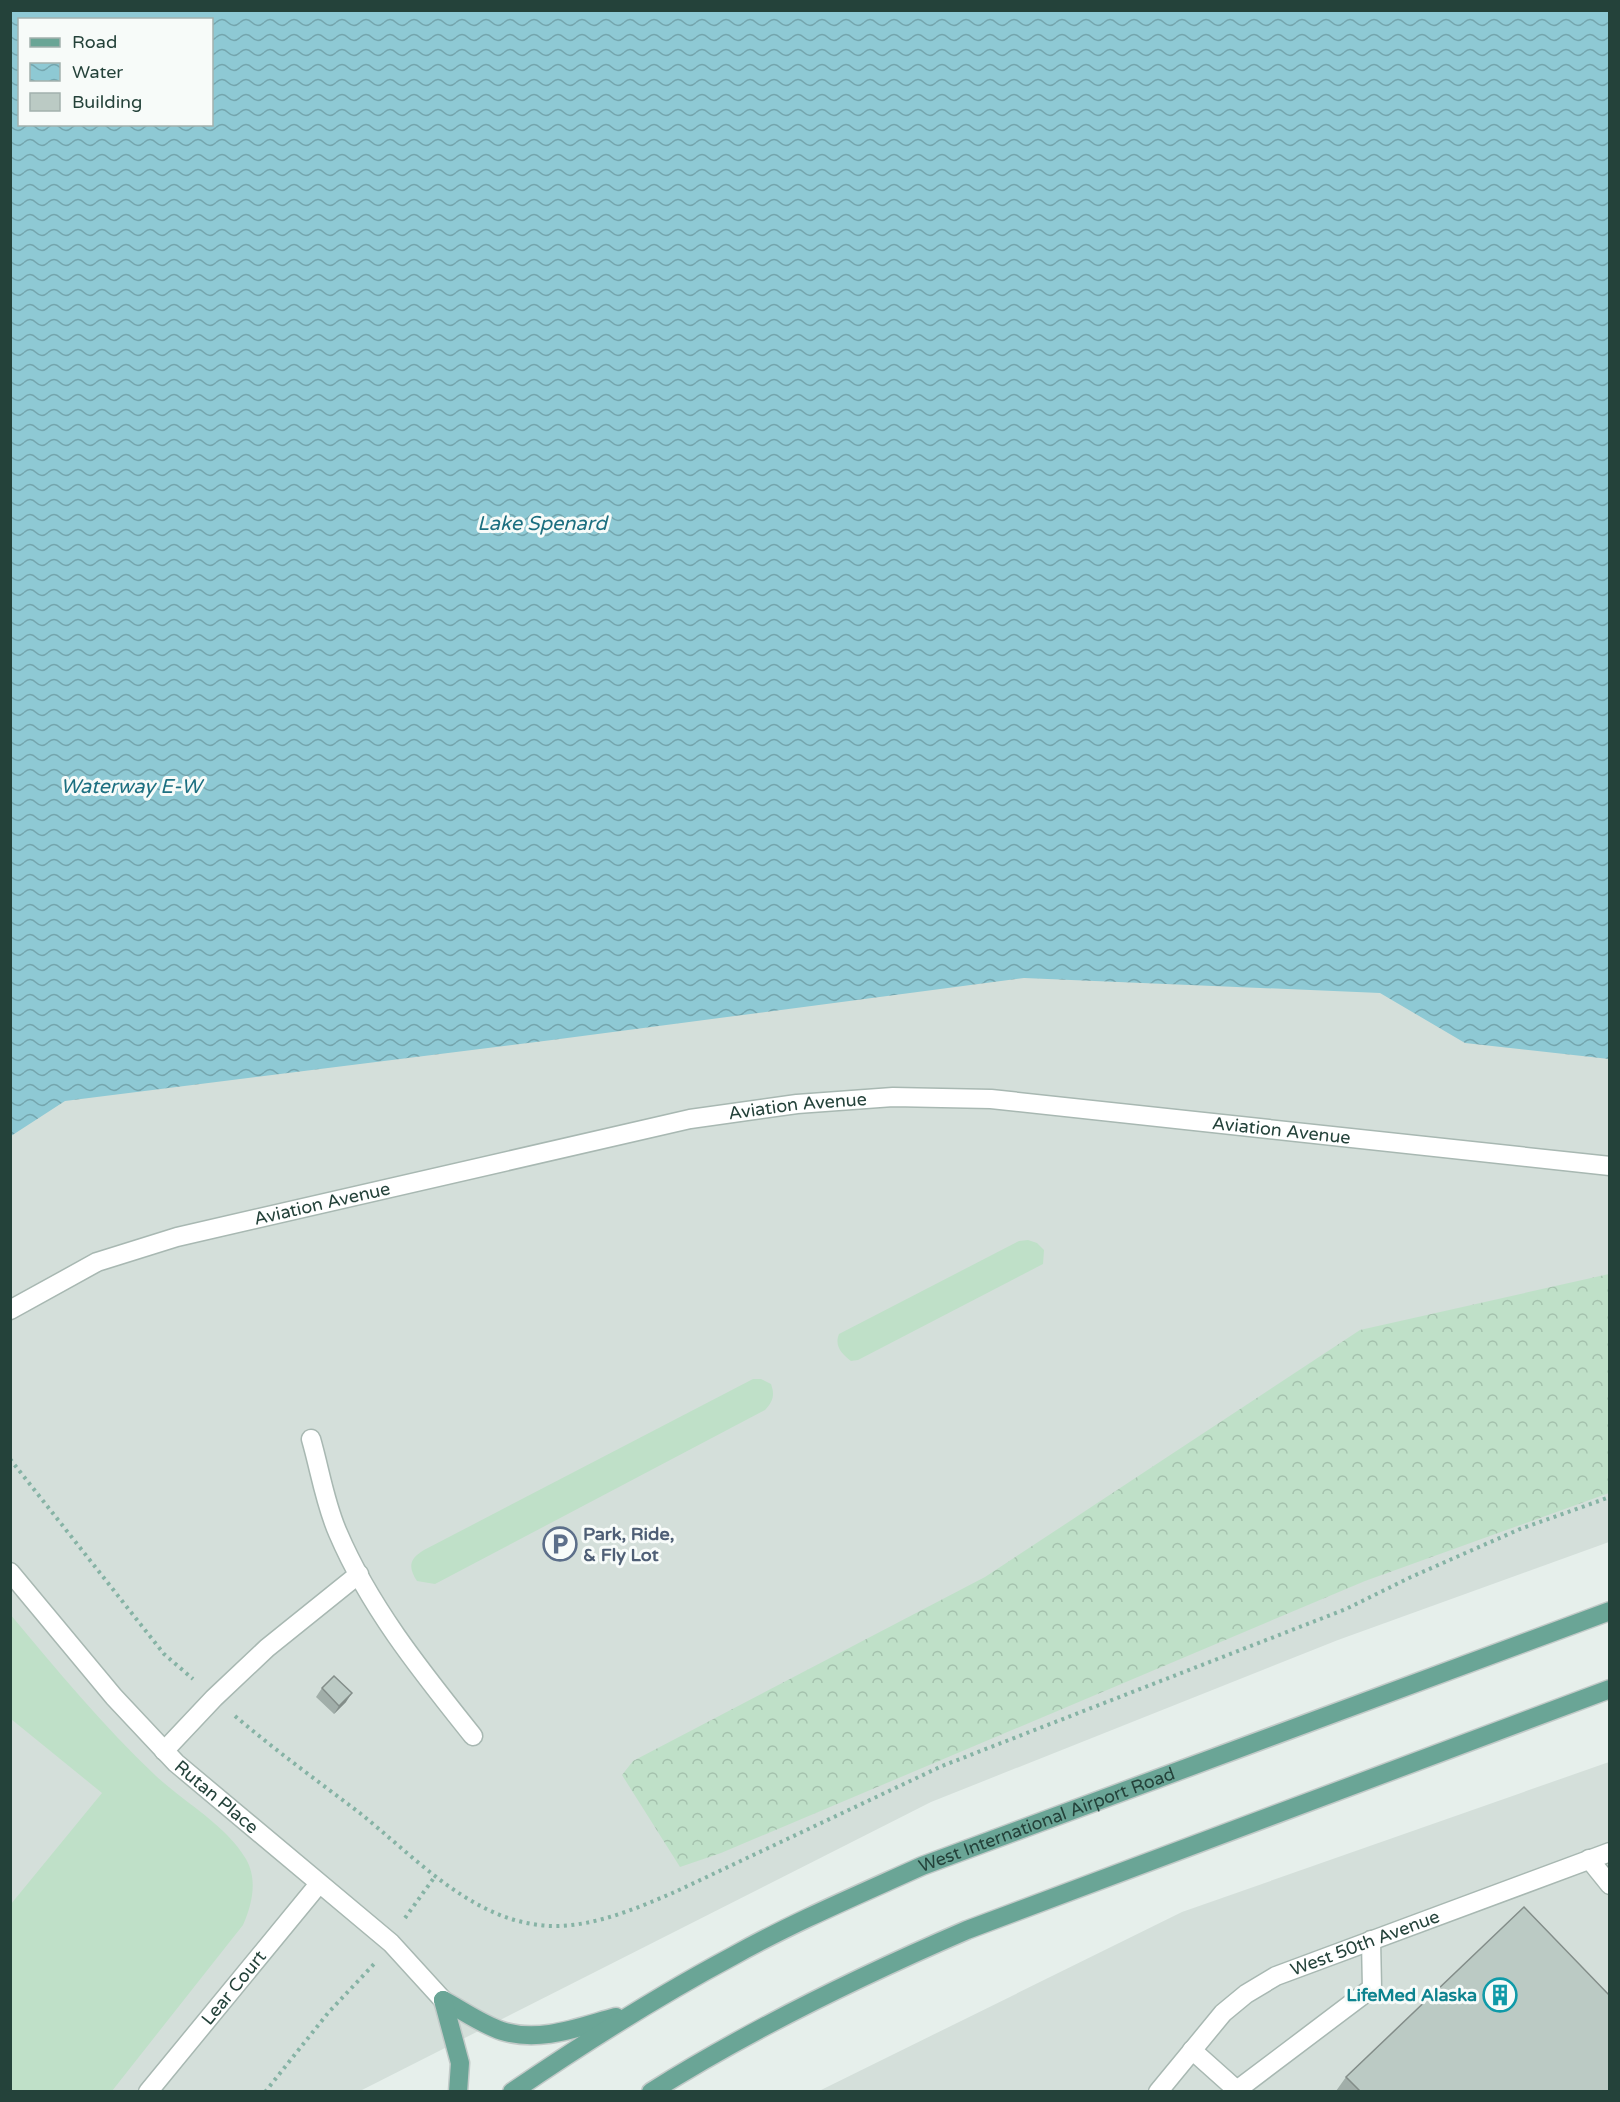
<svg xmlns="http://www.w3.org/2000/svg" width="1620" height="2102" font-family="'Varela Round',sans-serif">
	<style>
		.built { fill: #d4dfda; fill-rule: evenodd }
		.grass { fill: #bfe0c8 }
		.forest { fill: url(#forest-crowns) }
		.water { fill: url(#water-waves); fill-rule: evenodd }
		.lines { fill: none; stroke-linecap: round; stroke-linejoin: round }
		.minor-casing { stroke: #a8b8b2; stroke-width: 21 }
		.major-casing { stroke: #c2cac8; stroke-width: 21 }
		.path { stroke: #86b3a5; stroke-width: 4; stroke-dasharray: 3 4.5; stroke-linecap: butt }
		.minor { stroke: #fff; stroke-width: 18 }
		.major { stroke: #6aa596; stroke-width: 18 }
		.wall { fill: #a1aea9 }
		.shaded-wall { fill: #838d89 }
		.building { fill: #bbcac4; stroke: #838d89; stroke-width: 1.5 }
		.labels { text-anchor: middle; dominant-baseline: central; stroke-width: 6; stroke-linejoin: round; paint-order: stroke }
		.street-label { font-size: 18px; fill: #24423a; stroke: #f7fbf9 }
		.service-label { font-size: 18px; font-weight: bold; fill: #4e5e75; stroke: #f7fbf9; text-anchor: start }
		.culture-label { font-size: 18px; font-weight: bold; fill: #0d838f; stroke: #f7fbf9; text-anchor: end }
		.water-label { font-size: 20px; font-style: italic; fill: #1c6f80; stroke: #f7fbf9 }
	</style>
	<defs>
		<pattern id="forest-crowns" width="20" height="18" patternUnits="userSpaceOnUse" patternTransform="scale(1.5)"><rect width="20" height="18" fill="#bfe0c8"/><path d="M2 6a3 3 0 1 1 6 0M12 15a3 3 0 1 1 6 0" fill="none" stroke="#a4c1ad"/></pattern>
		<pattern id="water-waves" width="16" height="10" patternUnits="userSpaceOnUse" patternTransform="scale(1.5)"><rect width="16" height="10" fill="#8ec9d4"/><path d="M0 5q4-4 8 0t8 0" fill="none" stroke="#74a5ad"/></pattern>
	</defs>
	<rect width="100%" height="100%" fill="#e6efeb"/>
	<!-- built -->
	<path class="built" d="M11 11H1609V1542L1338 1640 931 1802 360 2091 11 2092ZM20 20H212V124H20Z
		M1609 1762V2091L817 2092 1182 1912Z"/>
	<!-- grass -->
	<path class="grass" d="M1028 1240 1037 1243 1044 1250 1043 1264 858 1360 851 1361C842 1354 834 1346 839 1334L1019 1241Z
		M753 1379H761L771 1384C775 1395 773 1402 765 1410L435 1584 417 1581C408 1567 409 1559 424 1550Z
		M10 1614C57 1670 103 1726 156 1776 185 1803 226 1825 246 1859 258 1880 252 1905 243 1925L112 2091H11V1904L102 1793 11 1719Z"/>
	<!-- forest -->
	<path class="forest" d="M1609 1274V1493L1365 1581 721 1853 680 1867 622 1775 633 1761 985 1577 1360 1330Z"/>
	<!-- water -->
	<path class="water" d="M11 10 1609 11V1059L1465 1043 1380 993 1024 978 552 1040 65 1101 11 1136ZM20 20H212V124H20Z"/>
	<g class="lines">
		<defs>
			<g id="minor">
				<path id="s1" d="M10 1310 97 1262 177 1237 690 1119 797 1104 893 1097 991 1099 1610 1166"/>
				<path d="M311 1439C320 1470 325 1504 338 1533 370 1608 422 1672 473 1736"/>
				<path id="s2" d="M10 1572 114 1697 176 1763 391 1943 443 2000"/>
				<path d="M164 1751 214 1698 267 1648 359 1574"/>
				<path d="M1589 1859 1610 1885"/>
				<path d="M1192 2050 1239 2092"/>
				<path d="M1237 2090 1372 1988 1371 1940"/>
				<path id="s3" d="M148 2092 318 1885"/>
				<path id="s4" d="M1158 2092 1223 2013 1246 1994 1276 1976 1610 1852"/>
			</g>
			<g id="major">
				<path d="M443 2000C462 2010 481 2024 502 2031 540 2043 579 2027 616 2017"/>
				<path d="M443 2000 460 2063 458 2092"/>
				<path id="s5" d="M512 2092C584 2043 656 1997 733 1956 794 1922 858 1895 922 1866L1610 1611"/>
				<path d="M651 2092C751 2029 858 1977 967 1930L1610 1689"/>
			</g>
		</defs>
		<!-- minor casing -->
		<use href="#minor" class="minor-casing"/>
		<!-- major casing -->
		<use href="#major" class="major-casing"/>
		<!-- path -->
		<path class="path" d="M10 1459 164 1654 193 1679
			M235 1716C275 1750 319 1782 361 1814 411 1854 465 1913 532 1924 581 1933 633 1910 677 1891L942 1766 1346 1609 1411 1577 1520 1529 1610 1497
			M405 1918 436 1875
			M265 2092 328 2013 374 1964"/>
		<!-- minor -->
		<use href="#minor" class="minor"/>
		<!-- major -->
		<use href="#major" class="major"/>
	</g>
	<!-- wall -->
	<path class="wall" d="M322 1688 346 1702 334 1714 316 1697Z
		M1346 2077 1610 2091H1336Z"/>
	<!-- shaded-wall -->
	<path class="shaded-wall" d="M352 1693 346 1702 334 1714 339 1706Z"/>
	<!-- building -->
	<path class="building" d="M334 1676 352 1693 339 1706 322 1688Z
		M1524 1907 1610 1996V2091H1360L1346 2077Z"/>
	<!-- icons -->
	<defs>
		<symbol id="parking-ring" viewBox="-11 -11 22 22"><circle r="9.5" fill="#f7fbf9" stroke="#5c6f8a" stroke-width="1.5"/><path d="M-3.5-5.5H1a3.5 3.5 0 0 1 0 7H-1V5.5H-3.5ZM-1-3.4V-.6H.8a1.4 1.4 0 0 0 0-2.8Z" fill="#5c6f8a"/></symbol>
		<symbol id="building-ring" viewBox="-11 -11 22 22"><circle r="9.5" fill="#f7fbf9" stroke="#0f9aa8" stroke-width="1.5"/><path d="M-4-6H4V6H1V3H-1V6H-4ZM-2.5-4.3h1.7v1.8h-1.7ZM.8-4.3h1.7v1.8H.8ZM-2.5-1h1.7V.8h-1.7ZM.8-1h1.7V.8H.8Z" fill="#0f9aa8"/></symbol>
	</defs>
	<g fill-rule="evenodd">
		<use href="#parking-ring" x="541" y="1525" width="38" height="38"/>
		<use href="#building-ring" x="1481" y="1976" width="38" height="38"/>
	</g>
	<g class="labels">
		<!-- street labels -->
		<g class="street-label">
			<text stroke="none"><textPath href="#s1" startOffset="818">Aviation Avenue</textPath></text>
			<text stroke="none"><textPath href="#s1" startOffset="1304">Aviation Avenue</textPath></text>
			<text stroke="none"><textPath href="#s1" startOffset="332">Aviation Avenue</textPath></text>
			<text stroke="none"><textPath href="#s2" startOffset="306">Rutan Place</textPath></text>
			<text stroke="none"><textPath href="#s5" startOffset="602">West International Airport Road</textPath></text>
			<text stroke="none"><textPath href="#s4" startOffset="262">West 50th Avenue</textPath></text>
			<text stroke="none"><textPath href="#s3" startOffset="135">Lear Court</textPath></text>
		</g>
		<!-- service labels -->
		<g class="service-label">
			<text x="583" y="1534">Park, Ride,<tspan x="583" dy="21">&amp; Fly Lot</tspan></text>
		</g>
		<!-- culture labels -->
		<g class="culture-label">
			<text x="1477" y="1995">LifeMed Alaska</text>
		</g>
		<!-- water labels -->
		<g class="water-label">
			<text x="542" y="524">Lake Spenard</text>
			<text x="131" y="787">Waterway E-W</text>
		</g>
	</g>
	<!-- border -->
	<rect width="1620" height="2102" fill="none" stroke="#24423a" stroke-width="24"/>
	<!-- legend -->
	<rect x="18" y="18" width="195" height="108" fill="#f7fbf9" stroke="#a3b1ad" stroke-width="1.5"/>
	<rect x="30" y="38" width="30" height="9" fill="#6aa596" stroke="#a3b1ad" stroke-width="1.5"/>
	<text x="72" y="48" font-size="18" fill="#24423a">Road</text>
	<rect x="30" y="63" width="30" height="18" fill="url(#water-waves)" stroke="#a3b1ad" stroke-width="1.5"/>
	<text x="72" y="78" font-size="18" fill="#24423a">Water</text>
	<rect x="30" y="93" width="30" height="18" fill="#bbcac4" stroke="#a3b1ad" stroke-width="1.5"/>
	<text x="72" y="108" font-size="18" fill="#24423a">Building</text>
</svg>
